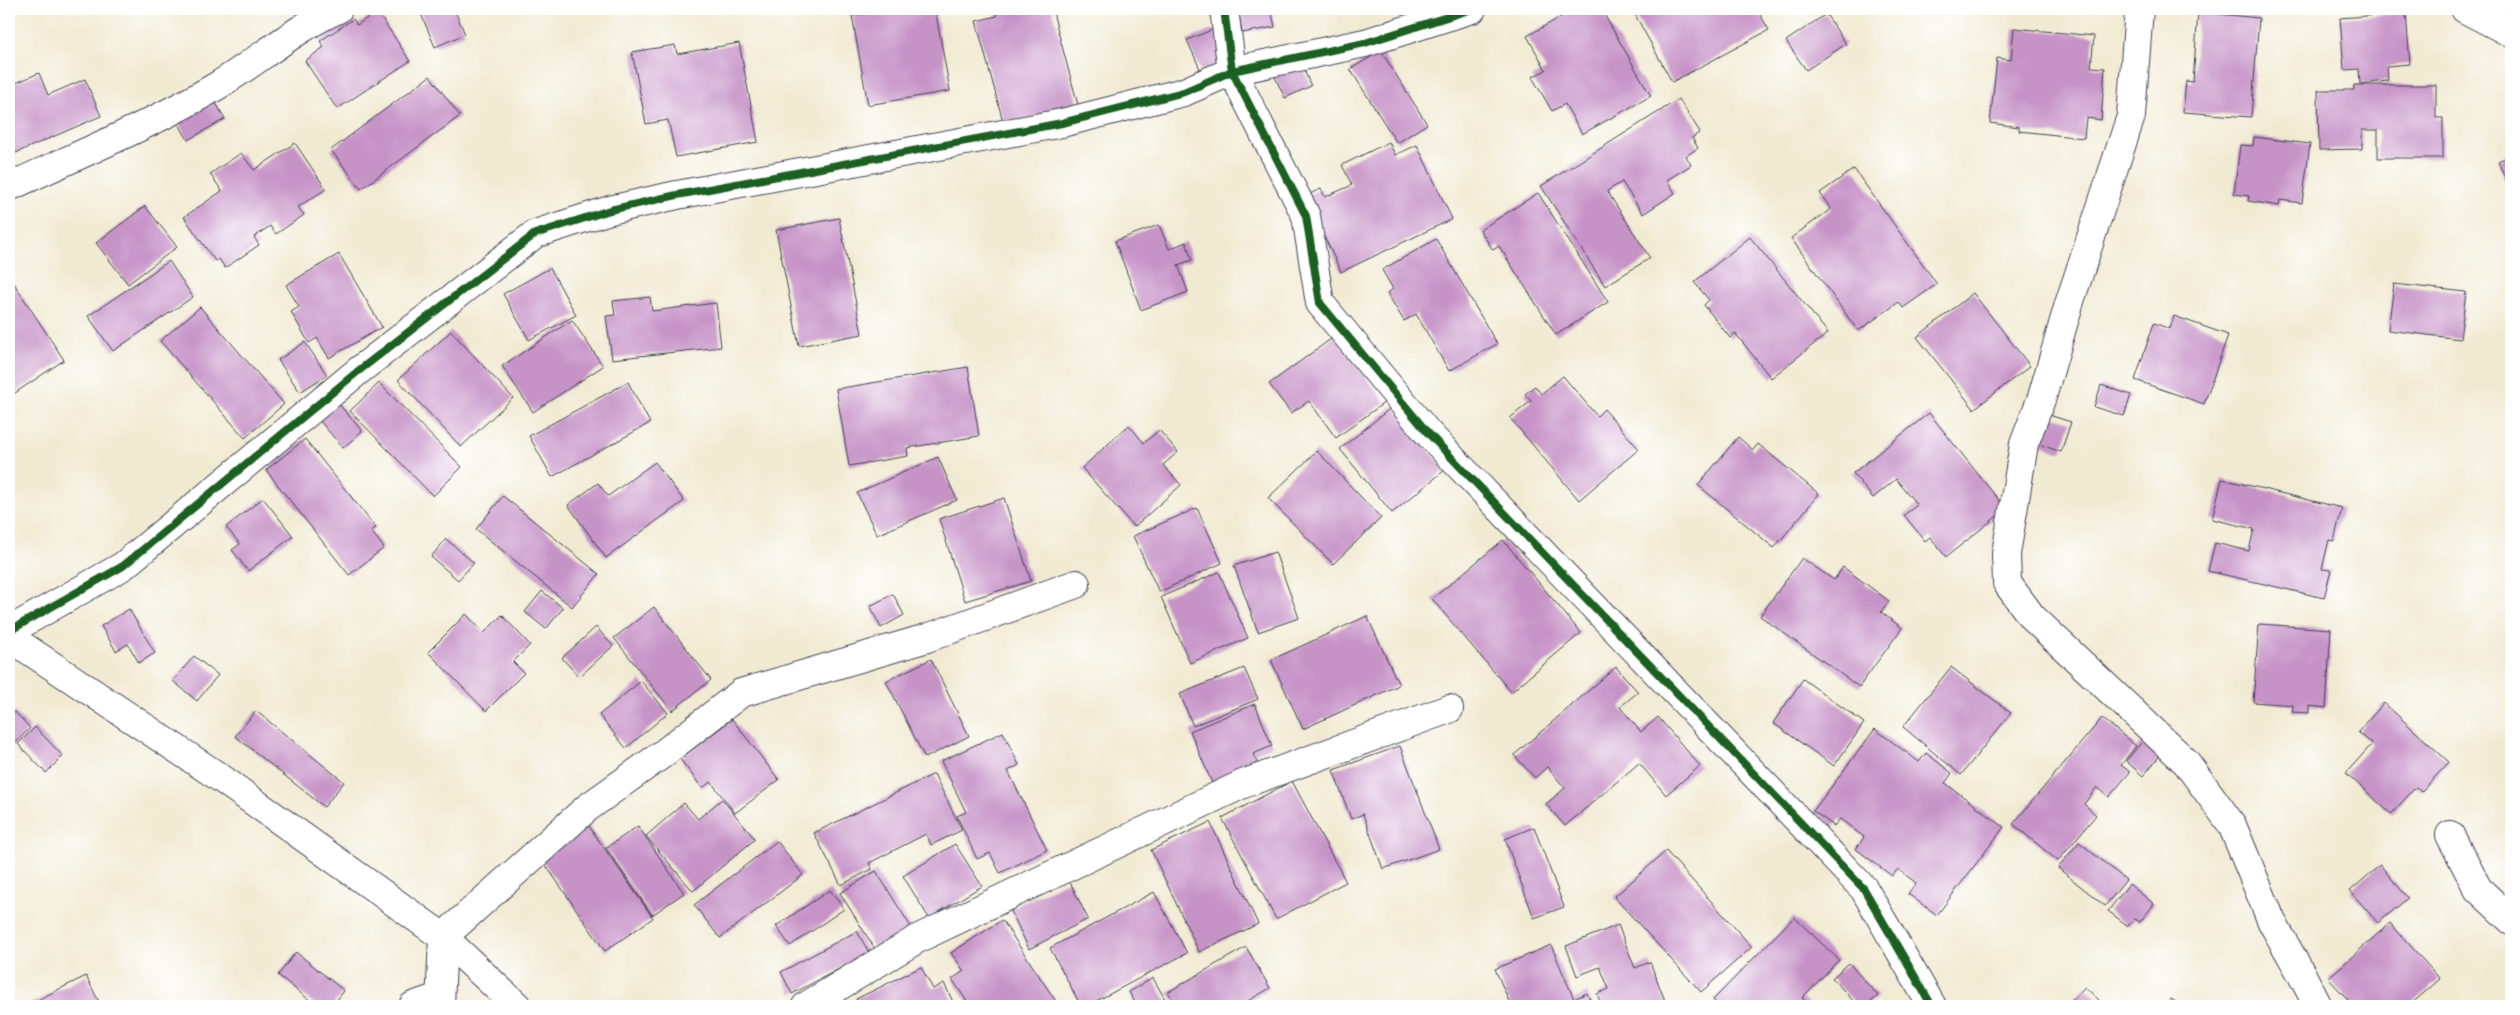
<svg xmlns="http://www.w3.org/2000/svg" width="2520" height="1015" font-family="'Gentium Book Plus',serif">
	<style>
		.building { fill: #c693c7 }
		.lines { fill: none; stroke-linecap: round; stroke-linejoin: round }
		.minor-casing { stroke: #414052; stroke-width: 30 }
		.minor { stroke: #fff; stroke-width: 28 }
		.cycleway-casing { stroke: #fff; stroke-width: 11 }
		.cycleway { stroke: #1b5e20; stroke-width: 8 }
	</style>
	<rect width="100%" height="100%" fill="#fff"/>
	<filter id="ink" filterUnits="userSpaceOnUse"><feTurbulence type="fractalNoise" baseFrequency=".02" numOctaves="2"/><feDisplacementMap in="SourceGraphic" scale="10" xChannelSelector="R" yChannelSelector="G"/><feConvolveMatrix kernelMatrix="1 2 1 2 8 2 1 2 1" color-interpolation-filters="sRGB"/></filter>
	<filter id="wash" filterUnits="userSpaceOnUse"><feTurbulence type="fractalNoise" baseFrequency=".0096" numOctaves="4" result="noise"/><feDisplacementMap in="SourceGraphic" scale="20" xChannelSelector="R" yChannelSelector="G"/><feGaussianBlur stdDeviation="1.12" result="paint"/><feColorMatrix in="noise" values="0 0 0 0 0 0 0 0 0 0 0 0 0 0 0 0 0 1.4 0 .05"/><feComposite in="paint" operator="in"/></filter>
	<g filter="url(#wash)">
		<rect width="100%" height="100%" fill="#f1ead3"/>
		<g id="blocks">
			<!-- building -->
			<path class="building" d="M419 9H454L465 34 435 47Z
				M893 9H935L950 91 868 105 852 16Z
				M995 9H1052L1078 105 1004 125 976 21 997 16Z
				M1256 9H1271L1275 27 1242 33 1239 15 1257 12Z
				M1575 9H1601L1651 96 1582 134 1565 104 1552 111 1532 77 1546 70 1527 36Z
				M1632 9H1757L1769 30 1672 82Z
				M377 11 410 61 337 109 305 61 324 47 320 41 353 19 357 25Z
				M2198 12 2259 18 2251 117 2183 112 2186 81 2193 82Z
				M2406 13 2410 64 2387 66 2388 81 2360 84 2359 69 2344 70 2340 18Z
				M1826 14 1846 44 1806 70 1786 41Z
				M2014 28 2094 36 2091 67 2105 68 2101 120 2086 118 2084 138 2019 131V127L1990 123 1997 58 2011 60Z
				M1214 29 1227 60 1201 71 1187 40Z
				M739 43 758 142 676 157 668 120 646 124 632 52 675 45 677 54Z
				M1381 51 1427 124 1397 143 1350 69Z
				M1300 61 1311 86 1285 98 1273 73Z
				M39 73 48 95 85 79 101 116 11 155 9 150V86Z
				M430 76 460 116 361 189 331 150Z
				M2354 85H2436V118H2443V158H2378V130H2362V149L2319 150 2318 90H2354Z
				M213 98 225 119 188 140 176 119Z
				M1679 99 1700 132 1692 138 1698 148 1686 156 1691 165 1667 180 1675 193 1643 214 1622 182 1607 191 1650 258 1605 286 1541 186Z
				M2254 137 2310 144 2302 203 2280 200 2279 206 2248 201 2249 196 2234 194 2240 145 2253 146Z
				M1389 142 1395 155 1417 145 1452 219 1341 272 1305 196 1321 189 1325 197 1352 185 1342 165Z
				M295 143 326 189 298 207 304 215 276 234 270 226 254 237 259 245 225 268 219 259 215 261 184 217 222 191 210 174 241 153 254 170Z
				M2511 155V193L2498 161Z
				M1854 169 1937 284 1903 308 1899 302 1858 331 1791 238 1831 209 1820 193Z
				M1538 193 1608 302 1556 335 1499 246 1493 250 1480 230Z
				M145 206 177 247 128 284 96 243Z
				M839 218 862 334 799 346 776 230Z
				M1159 225 1169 249 1186 242 1192 260 1178 265 1188 292 1141 310 1115 241Z
				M1750 237 1828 333 1771 378 1735 333 1730 338 1704 305 1709 300 1694 282Z
				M1436 239 1497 344 1449 371 1416 314 1404 321 1387 293 1393 289 1382 270Z
				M339 254 382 327 329 358 317 338 309 343 291 312 299 307 286 285Z
				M169 261 193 297 113 351 88 316Z
				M550 268 576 315 529 340 503 294Z
				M9 276 64 360 9 397Z
				M2394 284 2466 292 2460 339 2388 330Z
				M1973 293 2030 366 1974 409 1917 337Z
				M650 297 652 311 716 303 721 347 612 359 606 316 615 315 613 301Z
				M200 307 284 404 245 438 160 341Z
				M2174 316 2228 335 2204 404 2135 380 2154 323 2170 329Z
				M572 320 603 366 533 412 502 366Z
				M451 331 513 398 461 447 398 380Z
				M1335 336 1385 402 1336 438 1309 401 1291 413 1269 384Z
				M305 342 327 375 300 392 278 360Z
				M968 367 979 436 907 448 908 456 849 466 836 389Z
				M1563 376 1597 416 1604 409 1639 449 1579 500 1510 418 1531 401 1525 394 1535 386 1541 394Z
				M628 382 650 423 552 477 529 436Z
				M379 383 462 467 433 496 350 411Z
				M2101 385 2131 395 2124 416 2094 407Z
				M338 403 362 431 343 448 319 420Z
				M1393 406 1445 470 1392 513 1340 449Z
				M1929 413 2006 509 1946 557 1930 537 1925 541 1904 515 1917 505 1896 479 1873 498 1853 473Z
				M2046 414 2071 422 2061 452 2036 443Z
				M1129 425 1144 443 1159 430 1178 452 1163 465 1181 485 1134 527 1082 468Z
				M1738 437 1753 450 1758 444 1819 494 1774 548 1698 485Z
				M305 439 376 528 371 531 384 548 349 575 266 470Z
				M1317 451 1381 518 1333 564 1268 498Z
				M938 457 957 500 877 535 857 493Z
				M655 462 684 501 606 558 568 505 598 483 608 496Z
				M2222 479 2342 508 2334 541 2329 540 2322 569 2331 570 2324 598 2208 571 2215 543 2249 551 2254 529 2212 519Z
				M503 496 599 574 572 607 476 529Z
				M263 498 293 536 248 571 232 550 240 544 226 527Z
				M1004 498 1031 581 965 601 939 519Z
				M1197 508 1222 563 1159 592 1133 536Z
				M446 539 474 563 458 580 431 557Z
				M1503 540 1581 633 1511 692 1432 599Z
				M1275 552 1299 618 1258 632 1234 566Z
				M1802 558 1834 580 1843 567 1889 601 1881 612 1902 628 1859 687 1760 616Z
				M1219 572 1248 638 1190 663 1161 597Z
				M542 591 563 608 546 629 525 612Z
				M893 594 904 615 881 628 870 606Z
				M654 607 711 680 672 711 614 638Z
				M129 609 155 653 139 663 128 644 116 651 101 626Z
				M466 614 484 633 502 615 530 645 513 662 524 673 486 711 428 652Z
				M1367 616 1399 685 1303 729 1271 660Z
				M2259 624 2331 629 2326 708 2309 706V713L2292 712 2293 705 2253 702Z
				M596 627 613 646 579 677 562 658Z
				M194 656 218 675 197 701 173 681Z
				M931 659 969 736 925 758 886 681Z
				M1616 667 1638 692 1620 707 1641 732 1658 717 1700 766 1666 795 1639 763 1565 826 1546 804 1565 788 1547 767 1535 778 1514 755Z
				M1951 667 2011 713 1961 775 1903 727Z
				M1244 668 1258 699 1193 726 1180 694Z
				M1803 679 1864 723 1834 766 1773 723Z
				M641 681 668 713 626 748 599 715Z
				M2384 703 2449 762 2421 792 2416 787 2391 814 2346 773 2372 744 2358 732Z
				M1255 704 1272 746 1253 754 1258 764 1212 783 1190 731Z
				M256 711 344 782 324 807 235 736Z
				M15 712 30 728 9 750V718Z
				M2102 718 2136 746 2121 765 2130 772 2109 797 2097 787 2084 804 2096 815 2058 861 2013 824Z
				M732 719 779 780 735 813 711 782 702 788 680 759Z
				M35 727 63 756 46 773 18 744Z
				M1875 729 1919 762 1926 753 1952 773 1945 783 2004 827 1937 915 1908 894 1916 883 1898 869 1892 876 1856 849 1864 837 1840 819 1834 826 1813 811Z
				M1003 732 1019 765 1008 771 1047 850 1000 873 990 853 977 859 957 816 966 812 941 761Z
				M2146 737 2163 752 2143 776 2126 761Z
				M1400 746 1439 849 1383 869 1363 814 1351 819 1333 770Z
				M934 774 962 830 931 845 926 834 869 863 872 869 841 885 814 833Z
				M1292 781 1346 882 1276 919 1222 818Z
				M722 799 755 839 693 891 646 836 684 803 698 819Z
				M586 822 653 918 605 951 538 854Z
				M1210 822 1258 924 1199 952 1151 850Z
				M638 826 684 893 652 915 606 848Z
				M1534 827 1564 907 1534 918 1505 839Z
				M777 841 803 875 720 938 694 905Z
				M2079 842 2126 880 2105 906 2058 868Z
				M955 844 982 886 929 918 903 876Z
				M1666 851 1752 947 1701 992 1614 897Z
				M2380 865 2408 898 2378 923 2350 891Z
				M876 871 911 927 875 949 840 893Z
				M1069 880 1088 919 1029 949 1010 909Z
				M2129 884 2154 904 2140 922 2135 919 2128 926 2108 911Z
				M830 890 844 909 790 946 776 926Z
				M1154 892 1187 953 1087 1006H1081L1050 948Z
				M1794 917 1839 960 1802 998 1811 1006H1719L1713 1000Z
				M1002 920 1059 1006H970L952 979 964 971 951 953Z
				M2390 923 2440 979 2409 1006H2354L2328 978Z
				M1618 925 1635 968 1650 962 1667 1006H1602L1597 994 1609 989 1600 967 1577 976 1566 946Z
				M857 931 869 953 792 994 781 972Z
				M1551 945 1574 999 1587 993 1593 1006H1511L1495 969Z
				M1246 947 1270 988 1248 1001 1251 1006H1177L1168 992Z
				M296 952 344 991 332 1006H317L278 975Z
				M1849 963 1878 996 1866 1006H1858L1832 978Z
				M921 967 933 989 944 983 955 1006H860L856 999Z
				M86 976 101 1006H25Z
				M1153 978 1169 1006H1137L1129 992Z
				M2085 987 2099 1000 2093 1006H2065Z
				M2171 999 2182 1006H2166Z"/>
		</g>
	</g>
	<g filter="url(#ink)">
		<use href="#blocks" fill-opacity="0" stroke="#414052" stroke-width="1"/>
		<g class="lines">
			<defs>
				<path id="minor" d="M1224 9 1232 71 1306 216 1320 303 1427 432 1864 889 1932 1006
					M2139 9 2131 116 2069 304 2042 397 2024 444 2006 554 2007 583 2032 617 2186 762 2232 825 2272 922 2302 975 2318 1006
					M2465 9 2511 33
					M9 187C78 155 151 125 217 86 258 61 294 29 338 9
					M9 631 123 566 357 372 535 234 610 210 677 195 1062 123 1184 92 1232 71 1365 43 1472 9
					M9 637 222 779 443 937 517 1006
					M2450 835 2478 889 2511 920
					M413 1006 439 997
					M440 1006 443 937 587 808 664 753 741 693 927 638 1076 584
					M806 1006 919 938 1243 784 1449 709"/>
			</defs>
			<!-- minor casing -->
			<use href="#minor" class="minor-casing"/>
			<!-- minor -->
			<use href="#minor" class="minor"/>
			<defs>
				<path id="cycleway" d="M1224 9 1232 71 1306 216 1320 303 1427 432 1864 889 1932 1006
					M9 631 123 566 357 372 535 234 610 210 677 195 1062 123 1184 92 1232 71 1365 43 1472 9"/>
			</defs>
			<!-- cycleway casing -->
			<use href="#cycleway" class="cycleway-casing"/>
			<!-- cycleway -->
			<use href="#cycleway" class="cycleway"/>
		</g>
	</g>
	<!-- margin -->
	<rect width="2520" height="1015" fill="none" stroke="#fff" stroke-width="30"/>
</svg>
